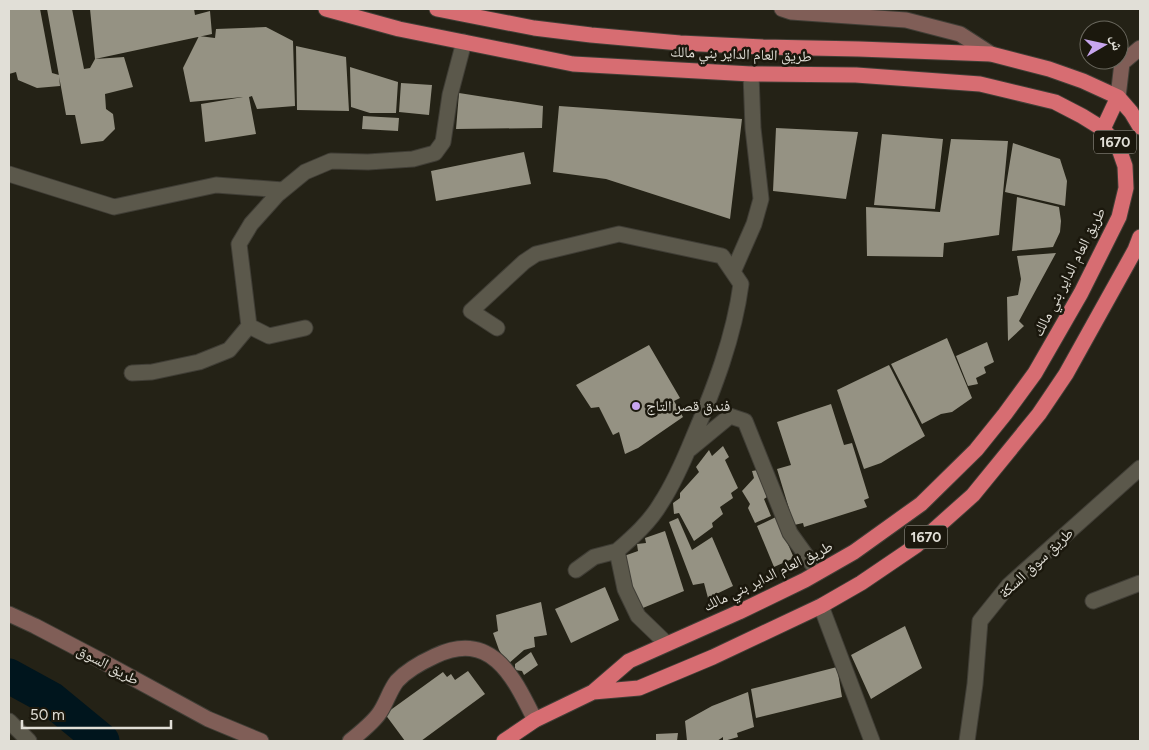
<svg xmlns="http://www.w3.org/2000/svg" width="1149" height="750" font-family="Figtree,'Noto Naskh Arabic',sans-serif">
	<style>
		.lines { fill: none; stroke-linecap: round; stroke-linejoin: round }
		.river { stroke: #00151d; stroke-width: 35 }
		.building { fill: #959283 }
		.street-casing { stroke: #403e36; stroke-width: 17 }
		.secondary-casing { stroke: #403e36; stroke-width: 17 }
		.highway-casing { stroke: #403e36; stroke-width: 17 }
		.street { stroke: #5b584b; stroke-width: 15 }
		.secondary { stroke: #805e57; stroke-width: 15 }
		.highway { stroke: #d76d72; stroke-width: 15 }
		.poi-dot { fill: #c8a6ef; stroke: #1b180d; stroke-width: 2 }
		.labels { text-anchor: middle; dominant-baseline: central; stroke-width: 5; stroke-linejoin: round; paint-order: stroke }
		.shield { fill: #1b180d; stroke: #a6a39a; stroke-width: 1 }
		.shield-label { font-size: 14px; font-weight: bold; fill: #e1dfd7 }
		.street-label { font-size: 15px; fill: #e1dfd7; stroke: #1b180d }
		.poi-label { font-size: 15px; fill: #e1dfd7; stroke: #1b180d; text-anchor: start }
	</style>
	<rect width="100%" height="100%" fill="#242216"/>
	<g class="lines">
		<!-- river -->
		<path class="river" d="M9 676 51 699 102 741"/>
	</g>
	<!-- building -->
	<path class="building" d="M9 9H40L52 73 59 75 60 86 37 88 18 80 16 72 9 74Z
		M47 9H72L84 69 90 68 95 59 124 57 133 87 105 94 106 109 113 114 115 129 103 141 81 144 75 115H66Z
		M90 9H194L195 15 210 11 212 34 95 59Z
		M266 27 293 41 295 106 257 109 252 96 249 97 256 134 205 142 201 104 243 97 190 102 183 68 199 36 215 38 216 29Z
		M296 46 346 57 349 111 297 110Z
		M350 67 398 82 396 113H370L351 107Z
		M401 83 432 85 429 115 399 112Z
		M459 93 543 106 542 128 456 129Z
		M559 106 742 119 730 219 606 179 553 172Z
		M363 116 399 118 398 131 362 129Z
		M776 128 858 132 846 199 773 191Z
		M882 134 943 139 935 209 874 205Z
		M951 139 1008 141 999 235 944 243 943 257 867 256 866 207 940 212Z
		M1013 143 1060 159 1067 181 1065 206 1005 192Z
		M524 152 531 184 436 201 431 171Z
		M1017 197 1059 207 1061 221 1060 232 1053 247 1012 251Z
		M1056 253 1019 321 1024 326 1008 341 1007 297 1018 295 1021 279 1017 256Z
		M947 338 972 398 952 412 941 414 922 424 891 364Z
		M987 342 994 362 984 367 986 373 976 378 978 384 968 386 956 356Z
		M649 345 680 398 674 401 683 417 638 448 625 454 619 432 613 435 599 407 591 408 576 385Z
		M889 365 925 436 881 463 864 469 837 390Z
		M831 404 844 445 852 443 869 498 864 500 867 507 804 527 803 523 794 525 777 469 791 465 777 422Z
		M723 446 729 457 725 460 738 488 731 493 733 498 720 507 723 514 712 523 713 527 694 541 679 513 674 514 673 503 680 498V493L699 472 696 467 709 450 712 456Z
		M758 470 767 497 764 499 771 516 755 523 748 508 750 504 742 491 754 478 752 471Z
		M776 517 794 558 774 567 757 526Z
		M678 518 692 550 712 537 733 586 708 598 704 583 693 585 669 522Z
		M665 531 684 591 638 610 624 556 638 551 637 544 646 543 645 538Z
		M605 587 619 620 571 643 555 609Z
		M541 602 547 635 534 637 535 647 524 650 508 664 499 650 493 633 498 631 496 615Z
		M905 626 922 668 871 699 851 655Z
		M531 652 538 665 524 675 522 671 515 670V664Z
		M837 667 842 697 756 718 751 689Z
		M468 671 485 694 421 741H405L385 714 443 672 447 677 451 674 455 680Z
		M748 692 754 727 737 733 738 737 724 741H723V737L717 741H687L685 721 712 706Z
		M678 733 677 741H656V734Z"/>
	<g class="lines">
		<defs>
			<path id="street" d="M9 174 114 207 216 185 283 190
				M733 272 754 224 761 199 753 128 751 74
				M305 328 269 336 249 326 239 244 251 224 277 195 305 172 331 161 368 162 413 159 435 153 443 142 450 95 464 42
				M497 328 471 311 524 262 536 254 619 234 722 256 741 284C734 337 714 389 693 438 684 460 674 483 661 503 650 522 633 537 617 551L625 589 638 616 666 643
				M132 373 152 372 199 362 229 350 249 326
				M690 449 730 416 745 421 790 533 818 572
				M576 570 594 557 617 551
				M1093 601 1140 583
				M821 606 872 741
				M9 721 29 741
				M967 741 975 684 980 621 1009 585 1140 468"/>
			<path id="secondary" d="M782 9 791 12 906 20 960 34 991 54
				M1118 97 1122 63 1140 48
				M9 614 35 626 96 658 208 719 261 741
				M350 741C360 733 371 724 378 715 386 705 389 691 397 681 407 670 422 662 435 656 492 629 514 678 535 720"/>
			<path id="highway" d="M326 9 399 29 573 64 751 74 856 75 980 84 1055 102 1082 116 1103 129 1118 146 1125 166 1126 188 1119 217 1081 293 1035 373 1005 414 976 450 921 504 854 552 805 580 739 612 629 661 593 692 535 720 504 741
				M437 9 534 28 591 35 680 43 763 47 859 49 991 54 1049 69 1083 81 1118 97 1131 112 1140 127
				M1103 129 1118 97
				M593 692 639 688 713 657 821 606 861 583 917 545 973 495 1039 414 1066 374 1135 250 1140 237"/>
		</defs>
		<!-- street casing -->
		<use href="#street" class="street-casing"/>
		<!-- secondary casing -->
		<use href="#secondary" class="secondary-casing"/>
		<!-- highway casing -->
		<use href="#highway" class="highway-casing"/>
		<!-- street -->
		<use href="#street" class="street"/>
		<!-- secondary -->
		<use href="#secondary" class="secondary"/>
		<!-- highway -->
		<use href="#highway" class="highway"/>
	</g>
	<!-- markers -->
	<circle class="poi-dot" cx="636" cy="406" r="5"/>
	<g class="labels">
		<!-- shield labels -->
		<g class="shield">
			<rect x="1094" y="130.5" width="42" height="23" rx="4"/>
			<rect x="905" y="525.5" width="42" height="23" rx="4"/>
		</g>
		<g class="shield-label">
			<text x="1115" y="142">1670</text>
			<text x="926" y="537">1670</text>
		</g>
		<!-- street labels -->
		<g class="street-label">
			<text transform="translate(741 54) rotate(2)">طريق العام الداير بني مالك</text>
			<text transform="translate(1069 272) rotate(-63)">طريق العام الداير بني مالك</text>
			<text transform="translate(1036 563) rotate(-43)">طريق سوق السكة</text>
			<text transform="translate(768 576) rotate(-26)">طريق العام الداير بني مالك</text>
			<text transform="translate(108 665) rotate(28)">طريق السوق</text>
		</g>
		<!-- poi labels -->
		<g class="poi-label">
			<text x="646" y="406">فندق قصر التاج</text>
		</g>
	</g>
	<!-- border -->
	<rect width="1149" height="750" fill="none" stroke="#e1dfd7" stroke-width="20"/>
	<!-- north arrow -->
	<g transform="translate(1104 45) rotate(81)"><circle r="24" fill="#1b180d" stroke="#6a685e"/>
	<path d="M0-4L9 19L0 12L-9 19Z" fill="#c8a6ef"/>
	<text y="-8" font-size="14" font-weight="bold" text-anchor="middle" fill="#e1dfd7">ش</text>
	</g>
	<!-- scale -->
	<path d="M22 720v8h149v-8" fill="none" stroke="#e1dfd7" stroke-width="2.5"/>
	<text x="30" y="720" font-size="15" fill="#e1dfd7" stroke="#1b180d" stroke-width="4" paint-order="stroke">50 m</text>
</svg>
